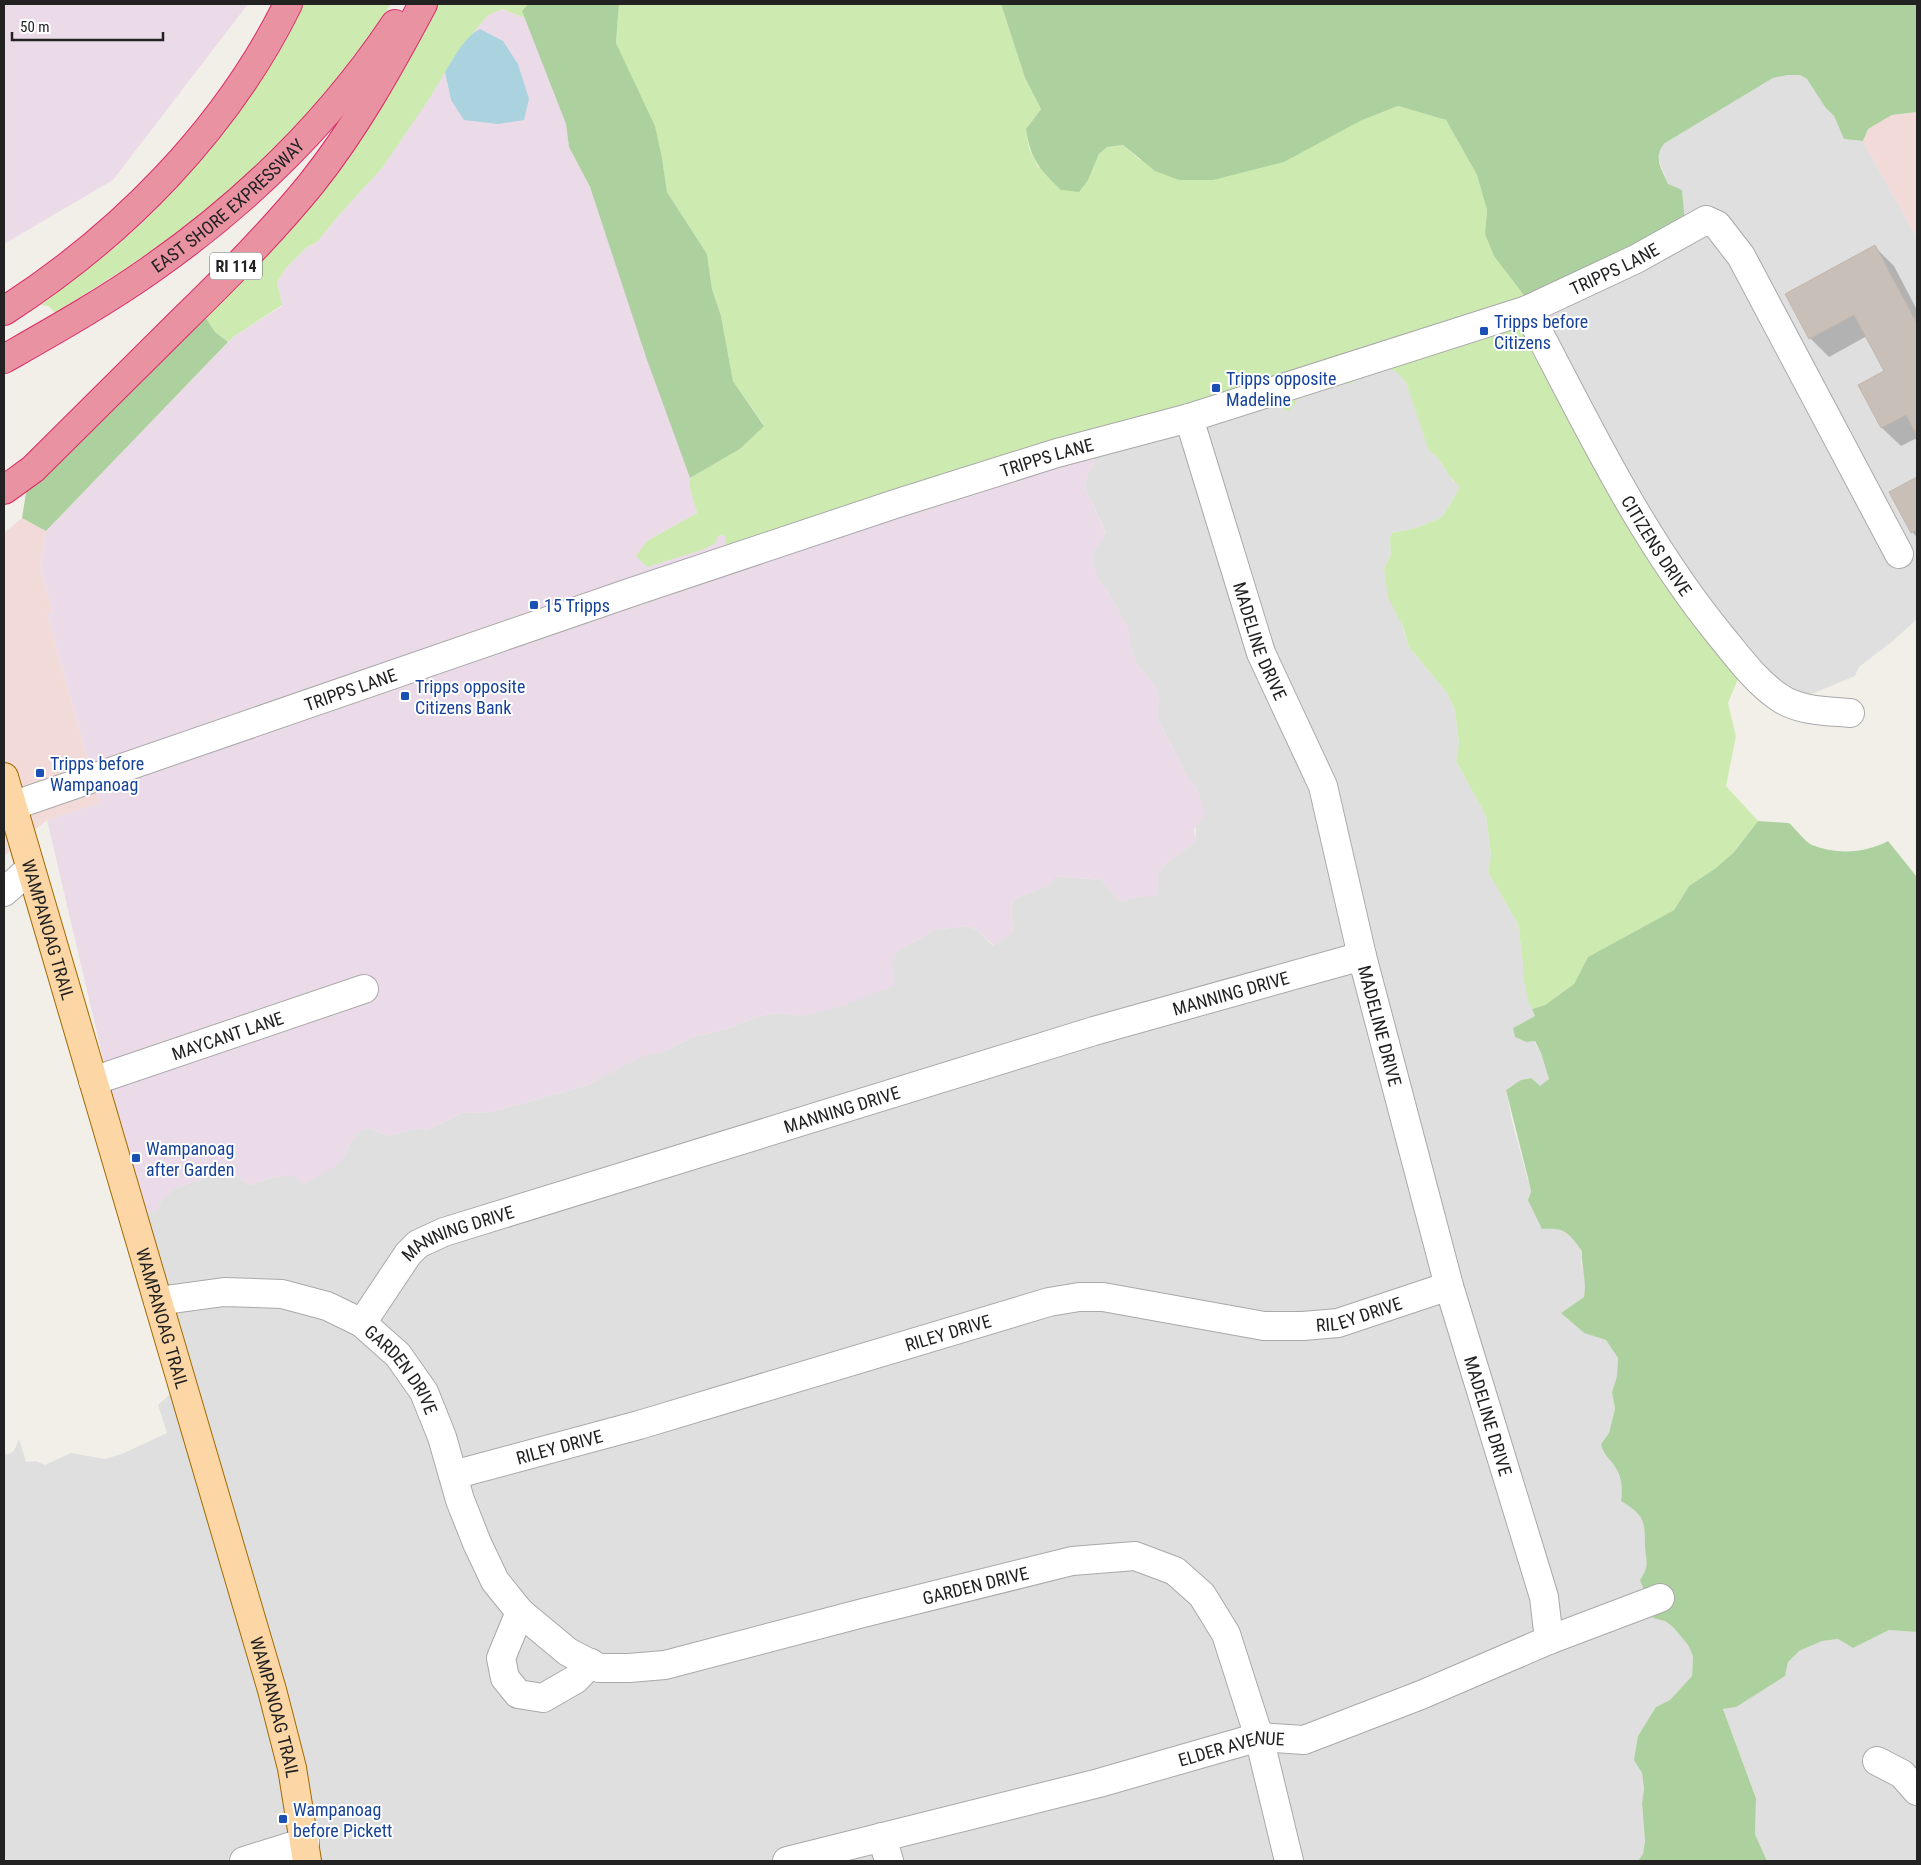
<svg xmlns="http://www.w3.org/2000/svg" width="1921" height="1865" font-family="'Roboto Condensed',sans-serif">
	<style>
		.residential { fill: #e0dfdf }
		.commercial { fill: #f2dad9 }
		.industrial { fill: #ebdbe8 }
		.grass { fill: #cdebb0 }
		.forest { fill: #add19e }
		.water { fill: #aad3df }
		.shadow { fill: #0003 }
		.building { fill: #c7bfb8; stroke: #c4b6ab }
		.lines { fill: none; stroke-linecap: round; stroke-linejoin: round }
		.minor-casing { stroke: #a9a9a9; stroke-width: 30 }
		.major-casing { stroke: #a06b00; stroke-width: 30 }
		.highway-casing { stroke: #dc2a67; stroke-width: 30 }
		.minor { stroke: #fff; stroke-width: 28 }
		.major { stroke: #fcd6a4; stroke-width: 28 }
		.highway { stroke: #e892a2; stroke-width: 28 }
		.transit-dot { fill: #1a4fb4; stroke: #fff; stroke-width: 2 }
		.labels { text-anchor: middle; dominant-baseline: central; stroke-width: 4; stroke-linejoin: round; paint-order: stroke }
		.shield { fill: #fff; stroke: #646464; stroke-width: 1 }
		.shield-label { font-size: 16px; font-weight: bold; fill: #222 }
		.street-label { font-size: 18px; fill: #222; stroke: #fff }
		.transit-label { font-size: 18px; fill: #164399; stroke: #fff; text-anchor: start }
	</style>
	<rect width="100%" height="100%" fill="#f2efe9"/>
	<!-- residential -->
	<path class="residential" d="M1788 75H1800L1807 79 1825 107 1834 116 1844 139 1863 141 1917 238V619L1894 640 1859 667 1855 676 1797 700 1693 604 1530 303 1668 184 1658 158 1660 149 1665 143 1773 78Z
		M1381 367 1395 371 1406 382 1436 455 1453 481 1459 485 1458 491 1442 517 1416 528 1392 533 1390 538 1391 554 1384 569 1409 647 1448 694 1455 711 1459 743 1456 761 1486 816 1491 855 1488 872 1518 924 1523 963V975L1535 1016 1513 1028 1515 1037 1526 1042 1534 1041 1541 1053 1549 1079 1540 1087 1531 1078 1521 1080 1506 1090 1512 1121 1531 1192 1554 1228 1570 1234 1582 1250 1581 1264 1587 1282 1584 1297 1561 1313 1584 1333 1606 1340 1618 1358 1617 1376 1612 1392 1615 1409 1609 1433 1601 1444 1603 1452 1615 1466 1623 1485 1621 1501 1635 1509 1644 1522 1648 1564 1645 1572 1665 1621 1673 1627 1688 1645 1693 1656 1692 1676 1670 1700 1656 1707 1638 1766 1642 1773 1644 1789 1642 1804 1645 1841 1643 1854 1638 1861H4V1452L7 1455 14 1451 19 1439 26 1462 36 1461 45 1465 71 1453 105 1459 124 1453 167 1433 158 1405 170 1394 179 1393 139 1212 156 1211 161 1201 173 1189 218 1173 234 1175 250 1185 274 1177 292 1175 343 1159 350 1143 361 1130 369 1128 389 1136 417 1128 427 1130 462 1113 492 1112 588 1085 639 1057 665 1051 691 1038 732 1027 759 1016 780 1013 803 1016 892 961 898 951 934 930 967 926 977 930 993 946 1013 932 1011 906 1015 898 1050 885 1054 876 1102 880 1120 901 1141 896H1156L1158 891 1157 875 1164 865 1195 842 1198 790 1187 776 1157 718 1159 699 1154 684 1137 665 1132 652 1127 626 1106 589 1098 580 1092 559 1094 551 1106 533 1085 488 1088 474 1095 463 1086 441 1297 400 1320 386Z
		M1889 1630 1917 1632V1861H1767L1755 1834 1756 1797 1723 1709 1736 1707 1799 1651 1822 1641 1838 1639 1853 1648Z"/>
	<!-- commercial -->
	<path class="commercial" d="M1917 112V238L1863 141 1868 129 1892 115Z
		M22 518 46 531 40 569 53 612 47 614 100 803 47 820 4 856V533Z"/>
	<!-- industrial -->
	<path class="industrial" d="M4 4H248L113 180 4 244Z
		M502 9 525 18 550 79 566 124 569 147 590 187 647 357 690 478V488L697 513 647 541 637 556 647 567 719 535 726 536V544L706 563 1086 441 1095 463 1088 474 1085 488 1106 534 1094 551 1092 559 1098 580 1106 589 1127 626 1132 652 1137 665 1154 684 1159 699 1157 718 1187 776 1198 790 1205 814 1194 829 1195 842 1164 865 1157 875 1158 891 1156 897 1141 896 1120 901 1102 880 1055 876 1050 885 1015 898 1011 906 1013 932 994 946 977 930 967 926 934 930 898 951 892 961 895 985 845 1005 803 1016 780 1013 759 1016 732 1027 691 1038 665 1051 639 1058 588 1085 492 1112 462 1113 427 1130 417 1128 389 1136 369 1128 361 1130 350 1143 343 1159 334 1167 304 1184 292 1175 274 1177 250 1185 234 1175 218 1173 173 1189 161 1201 156 1211 139 1212 47 820 100 803 47 614 53 612 40 569 46 531 233 337 282 306 277 282 286 268 307 247 317 242 340 214 382 168 445 72 451 100 474 32 487 16Z"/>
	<!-- grass -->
	<path class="grass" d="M302 4H391C335 92 260 171 176 233 137 262 96 287 55 313L49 306 41 305C76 278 112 252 144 221 209 158 258 83 302 4Z
		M437 4H528L522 11 525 18 502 9 487 16 457 53 427 102 382 168 340 214 317 242 307 247 286 268 277 282 282 305 233 337 228 342 215 332 202 312Z
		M619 4H1001L1025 78 1041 109 1026 129 1029 148 1038 167 1088 180 1099 154 1107 147 1123 145 1140 160 1360 121 1398 106 1446 120 1477 175 1487 210 1485 234 1530 303 1524 308 1743 667 1728 703 1736 736 1726 786 1758 821 1734 852 1716 868 1689 886 1674 910 1588 957 1574 984 1545 1005 1532 1009 1528 1000 1523 975V963L1518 924 1488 872 1491 855 1486 816 1456 761 1459 743 1455 711 1448 694 1409 647 1403 627 1388 597 1384 569 1391 554 1390 538 1392 533 1416 528 1442 517 1458 491 1459 485C1446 477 1443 458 1429 451L1406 382 1395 371 1381 367 1348 384 1320 386 1297 400 1289 412 1277 404 705 563 726 544 725 536 719 535 715 543 705 549 647 567 636 556 647 541 697 513 690 488V478L740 449 764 425 733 381 721 316 712 289 707 254 667 192 662 158 616 43Z"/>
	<!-- forest -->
	<path class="forest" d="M528 4H619L616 43 655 126 662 158 667 192 707 254 712 289 721 316 733 381 764 426 740 449 690 478 646 357 590 187 569 147 566 124 522 11Z
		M1001 4H1917V112L1892 115 1868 129 1863 141 1844 139 1834 116 1825 107 1807 79 1800 75H1788L1773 78 1665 143C1652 157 1662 169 1668 184L1682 190 1685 223 1530 303 1494 256 1485 234 1487 210 1477 175 1446 120 1398 106 1360 121 1284 162 1213 180H1179L1155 171 1123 145 1107 147 1099 154 1088 180 1079 192 1061 190C1039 168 1031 161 1026 129L1041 109 1025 78Z
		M202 312 215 332 228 342 46 531 22 518 27 487Z
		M1758 821 1789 823C1796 829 1804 841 1812 845 1836 855 1866 853 1888 841L1917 877V1632L1889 1630 1853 1648 1838 1639 1822 1641 1799 1651 1788 1662 1785 1676 1736 1707 1723 1709 1756 1798 1755 1834 1767 1861H1638L1643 1854 1645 1841 1642 1803 1644 1789 1642 1773 1634 1760 1638 1736 1656 1707 1670 1700 1692 1676 1693 1656 1688 1645 1673 1627 1665 1621 1653 1618 1655 1603 1646 1595 1640 1580C1650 1565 1646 1562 1645 1546 1645 1520 1644 1515 1621 1501 1623 1488 1622 1477 1614 1465 1608 1457 1603 1454 1601 1444L1609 1433 1615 1409 1612 1392 1617 1376 1618 1358 1606 1340 1584 1333 1561 1313 1584 1297C1587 1278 1581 1269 1582 1251 1569 1233 1565 1227 1542 1229L1528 1200 1531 1192 1528 1178 1506 1090 1521 1080 1531 1078 1540 1086 1549 1079 1541 1053 1535 1041 1526 1042 1515 1037 1513 1028 1535 1016 1532 1009 1545 1005 1574 984 1588 957 1674 910 1689 886 1716 868 1734 852Z"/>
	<!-- water -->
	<path class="water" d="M480 29 503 41 518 64 529 99 524 120 498 124 464 120 451 100 445 72C454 58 464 37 480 29Z"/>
	<!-- shadow -->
	<path class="shadow" d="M1875 247 1894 266 1917 310V438L1901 446 1882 428 1859 385 1886 371 1867 336 1829 357 1810 338Z
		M1917 478V537L1912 532 1891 492Z"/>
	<!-- building -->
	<path class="building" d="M1875 245 1917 324V436L1906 415 1881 428 1858 385 1884 371 1854 315 1809 339 1785 294Z
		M1917 477V530L1911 533 1889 492Z"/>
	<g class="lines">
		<defs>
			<g id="minor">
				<path id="s1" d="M1527 310C1586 422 1640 537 1720 635 1738 657 1756 682 1780 698 1799 711 1828 711 1850 713"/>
				<path id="s2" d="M1189 418 1261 653 1323 786 1362 956 1449 1286 1544 1597 1549 1640"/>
				<path id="s3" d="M12 806 632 592 895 504 1057 453 1189 418 1527 310 1636 259 1706 220 1717 225 1741 256 1899 554"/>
				<path d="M4 892 30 869"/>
				<path id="s4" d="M93 1081 364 989"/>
				<path id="s5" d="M158 1301 224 1292 282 1294 327 1306 362 1323 398 1355 424 1392 442 1437 460 1500 477 1543 495 1581 520 1612 501 1658 505 1678 518 1694 543 1698 576 1679 591 1663"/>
				<path id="s6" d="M362 1323 408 1254 418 1244 444 1232 1094 1031 1362 956"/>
				<path id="s7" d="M453 1475 639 1425 1049 1302 1079 1297H1103L1264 1326H1303L1338 1323 1449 1286"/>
				<path id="s8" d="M520 1612 568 1652 599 1668H629L665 1665 863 1613 1072 1561 1135 1556 1175 1571 1202 1595 1226 1634 1259 1737 1289 1861"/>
				<path d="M1877 1761 1902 1774 1917 1791"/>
				<path d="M882 1837 889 1861"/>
				<path d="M244 1861 305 1842"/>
				<path id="s9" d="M787 1861 1099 1783 1259 1737 1304 1740 1421 1695 1549 1640 1660 1598"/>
			</g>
			<g id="major">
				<path id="s10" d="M4 777 272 1690 292 1768 307 1861"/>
			</g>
			<g id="highway">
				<path d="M4 311C121 236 226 130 288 4"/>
				<path id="s11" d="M4 359C53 331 103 303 150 270 246 203 330 121 395 24"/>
				<path d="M4 490 33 469C82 420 132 371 181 322 226 278 271 233 311 184 355 129 390 66 423 4"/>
			</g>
		</defs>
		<!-- minor casing -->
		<use href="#minor" class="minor-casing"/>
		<!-- major casing -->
		<use href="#major" class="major-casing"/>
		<!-- highway casing -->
		<use href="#highway" class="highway-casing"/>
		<!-- minor -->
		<use href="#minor" class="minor"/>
		<!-- major -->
		<use href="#major" class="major"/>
		<!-- highway -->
		<use href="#highway" class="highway"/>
	</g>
	<!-- markers -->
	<g class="transit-dot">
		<rect x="1479" y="326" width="10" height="10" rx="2.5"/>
		<rect x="1211" y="383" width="10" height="10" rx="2.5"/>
		<rect x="529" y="600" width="10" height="10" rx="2.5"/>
		<rect x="400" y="691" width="10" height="10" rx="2.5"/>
		<rect x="35" y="768" width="10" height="10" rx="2.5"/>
		<rect x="131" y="1153" width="10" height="10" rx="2.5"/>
		<rect x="278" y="1814" width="10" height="10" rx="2.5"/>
	</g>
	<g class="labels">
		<!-- shield labels -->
		<rect class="shield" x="210" y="252.5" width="52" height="27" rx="4"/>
		<g class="shield-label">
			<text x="236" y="266">RI 114</text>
		</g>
		<!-- street labels -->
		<g class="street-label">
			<text stroke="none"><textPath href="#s11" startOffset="272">EAST SHORE EXPRESSWAY</textPath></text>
			<text stroke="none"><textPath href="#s3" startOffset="1691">TRIPPS LANE</textPath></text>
			<text stroke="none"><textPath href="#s3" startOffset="1092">TRIPPS LANE</textPath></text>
			<text stroke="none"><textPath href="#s1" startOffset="269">CITIZENS DRIVE</textPath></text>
			<text stroke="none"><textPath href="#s2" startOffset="234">MADELINE DRIVE</textPath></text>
			<text stroke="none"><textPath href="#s3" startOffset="358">TRIPPS LANE</textPath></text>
			<text stroke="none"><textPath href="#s10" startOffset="159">WAMPANOAG TRAIL</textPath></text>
			<text stroke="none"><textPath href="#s6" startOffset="948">MANNING DRIVE</textPath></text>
			<text stroke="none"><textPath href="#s2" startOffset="639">MADELINE DRIVE</textPath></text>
			<text stroke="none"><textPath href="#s4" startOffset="142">MAYCANT LANE</textPath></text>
			<text stroke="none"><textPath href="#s6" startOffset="542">MANNING DRIVE</textPath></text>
			<text stroke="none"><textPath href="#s6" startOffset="138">MANNING DRIVE</textPath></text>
			<text stroke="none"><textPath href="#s7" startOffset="935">RILEY DRIVE</textPath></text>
			<text stroke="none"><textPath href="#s10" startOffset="564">WAMPANOAG TRAIL</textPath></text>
			<text stroke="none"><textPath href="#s7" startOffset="515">RILEY DRIVE</textPath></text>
			<text stroke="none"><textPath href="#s5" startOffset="272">GARDEN DRIVE</textPath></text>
			<text stroke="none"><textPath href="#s2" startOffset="1044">MADELINE DRIVE</textPath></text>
			<text stroke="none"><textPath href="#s7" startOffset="110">RILEY DRIVE</textPath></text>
			<text stroke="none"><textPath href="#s8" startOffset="484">GARDEN DRIVE</textPath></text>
			<text stroke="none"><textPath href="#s10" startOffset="969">WAMPANOAG TRAIL</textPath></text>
			<text stroke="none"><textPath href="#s9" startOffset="459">ELDER AVENUE</textPath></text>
		</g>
		<!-- transit labels -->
		<g class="transit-label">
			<text x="1494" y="321">Tripps before<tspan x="1494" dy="21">Citizens</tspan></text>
			<text x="1226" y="378">Tripps opposite<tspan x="1226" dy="21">Madeline</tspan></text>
			<text x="544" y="605">15 Tripps</text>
			<text x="415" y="686">Tripps opposite<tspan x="415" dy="21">Citizens Bank</tspan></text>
			<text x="50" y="763">Tripps before<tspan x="50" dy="21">Wampanoag</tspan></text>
			<text x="146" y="1148">Wampanoag<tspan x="146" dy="21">after Garden</tspan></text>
			<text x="293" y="1809">Wampanoag<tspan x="293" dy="21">before Pickett</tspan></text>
		</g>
	</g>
	<!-- border -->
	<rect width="1921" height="1865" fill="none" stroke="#222222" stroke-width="10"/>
	<!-- scale -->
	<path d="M12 32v8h151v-8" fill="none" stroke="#222222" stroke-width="2.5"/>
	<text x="20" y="32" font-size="15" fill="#222222" stroke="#ffffff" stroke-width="4" paint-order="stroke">50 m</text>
</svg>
